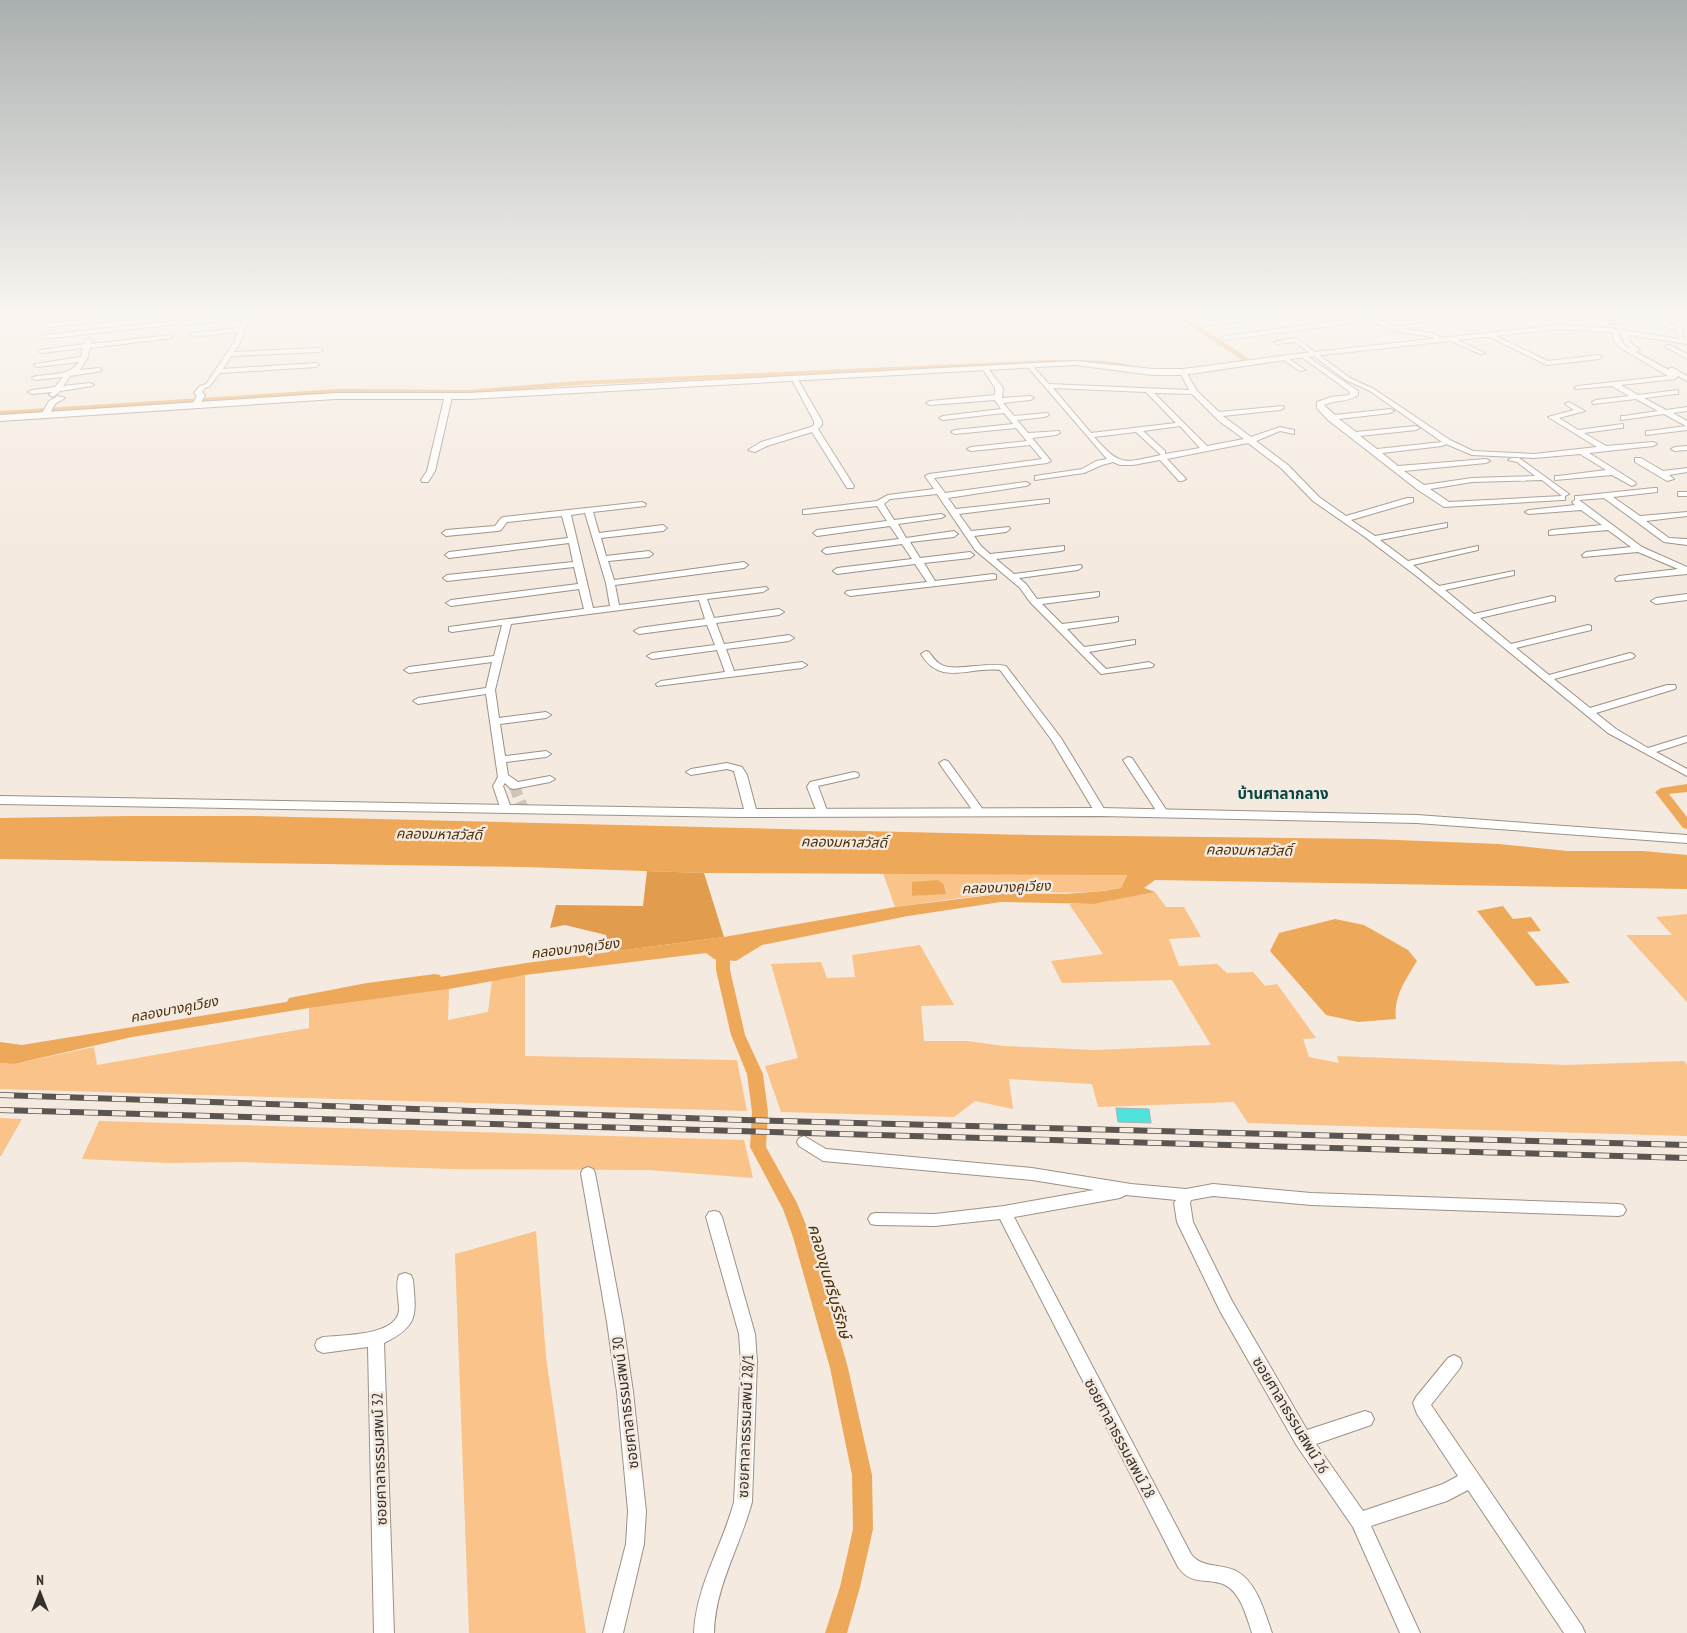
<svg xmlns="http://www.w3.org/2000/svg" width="1687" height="1633" font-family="'PT Sans Narrow','Noto Sans Thai',sans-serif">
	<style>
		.green { fill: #f9c389; fill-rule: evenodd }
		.forest { fill: #e19d4d }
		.water { fill: #eda959 }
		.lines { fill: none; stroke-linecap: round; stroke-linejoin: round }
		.canal { fill: #eda959; fill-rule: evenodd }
		.building { fill: #4ee4db; stroke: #a3b4b2 }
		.minor-tunnel { stroke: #cfc5bb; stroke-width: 11; stroke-dasharray: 11 5.5; stroke-linecap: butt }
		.minor-casing { stroke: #9b9187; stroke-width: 2 }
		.tertiary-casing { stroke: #9b9187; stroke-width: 2 }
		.minor { fill: #fff; fill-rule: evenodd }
		.tertiary { fill: #fff; fill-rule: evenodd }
		.rail-casing { stroke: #5a5550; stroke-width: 6 }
		.rail { stroke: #f5eadf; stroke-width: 4.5; stroke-dasharray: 14; stroke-linecap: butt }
		.labels { text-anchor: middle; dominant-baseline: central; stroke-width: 5; stroke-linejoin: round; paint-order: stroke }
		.water-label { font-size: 14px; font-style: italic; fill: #492e0b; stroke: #f5eadf }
		.quarter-label { font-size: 15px; font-weight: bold; fill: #044643; stroke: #f5eadf }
		.near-street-label { font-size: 15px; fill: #35312d; stroke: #f5eadf }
		.near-water-label { font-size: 16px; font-style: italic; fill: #492e0b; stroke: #f5eadf }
	</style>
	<rect width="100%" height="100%" fill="#f5eadf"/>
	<!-- green -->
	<path class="green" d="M883 873 1127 874 1121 888C1083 896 1045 890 1006 893 969 896 932 902 895 907ZM912 882 944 883 946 893 912 896Z
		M1155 892 1166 907H1184L1201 937 1169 939 1179 966 1217 964 1227 973 1253 972 1265 986 1277 984 1316 1038 1303 1039 1309 1057 1339 1063 1337 1056 1566 1065 1684 1061 1687 1065V1136L1248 1123 1234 1102 1098 1107 1092 1084 1009 1079 1013 1109 975 1101 954 1117 781 1112 765 1066 798 1058 771 964 821 962 827 978 855 977 852 955 920 945 954 1005 921 1006 924 1041H967L1004 1046 1095 1050 1211 1045 1172 980 1062 983 1051 961 1103 954 1069 904H1094Z
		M1687 914V1002L1626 935H1672L1656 917Z
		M525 975V1056L737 1060 747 1111 0 1089V1063L14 1064 94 1047 97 1065 309 1028V1008L449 989 448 1020 488 1012 492 980Z
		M0 1118 22 1119 1 1156H0Z
		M99 1121 744 1140 753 1178 649 1170 450 1169 242 1162 168 1163 82 1159Z
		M536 1231 546 1357 586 1633H469L455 1254Z"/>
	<!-- forest -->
	<path class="forest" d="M647 871 704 873 724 937 610 952 606 935 565 925 550 928 556 905 643 906Z"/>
	<!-- water -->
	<path class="water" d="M128 816H253L1032 835 1372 839 1499 844 1567 851H1643L1687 855V889L1155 880 1144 888 1155 892 1094 904 1001 902 908 916 762 945 736 961 714 959 706 953 525 975 449 989 309 1008 132 1037 14 1064 0 1063V1042L22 1045 526 963 724 937 895 907 1007 893 1066 894 1104 891 1121 888 1127 875 704 873 524 867 0 859V818Z
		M938 880 944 884 946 894 912 896V882Z
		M1503 906 1513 919 1531 917 1541 931 1527 932 1570 983 1536 986 1477 911Z
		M1335 919 1364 925 1408 950 1417 961C1406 979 1393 997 1396 1019L1358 1022 1326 1015 1270 951 1279 933Z"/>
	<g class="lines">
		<!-- canal -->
		<path class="canal" d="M1172 314H1180L1253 361 1249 363 1230 365V361L1242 360Z
			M1050 360C1067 360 1121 359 1133 367L1129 369 1050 364 578 385 469 394 340 393 0 415V411L340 389 469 390 578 381Z
			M1687 784V792L1669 794 1687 817V829L1683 828 1655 792 1661 788Z
			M723 941 728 943 730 946V970L745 1035 763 1074 768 1112 766 1147 797 1203 811 1237 848 1368 872 1475 873 1529 860 1587 847 1633H825L840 1587 853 1529 852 1475 830 1368 793 1237 783 1209 750 1147 752 1112 747 1074 731 1035 716 970V946L718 943Z
			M435 974 440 975 442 979 440 983 367 993 294 1007 289 1006 287 1002 289 998 294 997 367 983Z"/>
	</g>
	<!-- building -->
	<path class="building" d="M1116 1108 1149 1109 1151 1123 1118 1122Z"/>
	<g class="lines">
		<!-- minor-tunnel -->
		<path class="minor-tunnel" d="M514 786 523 808"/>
		<defs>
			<path id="minor" d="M142 314H159L156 316 48 327 45 325 48 323Z
				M244 314H250L241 341 234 352 320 348 323 350 320 352 231 356 223 369 316 363 319 365 316 367 220 373 210 386 205 388 202 392 205 395 199 407H193L192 405 197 396 194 393 200 386 206 384 235 341 238 332 193 337 190 335 193 333 239 328 242 319 184 325 181 323 184 321Z
				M1217 314H1232L1201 319 1205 322 1272 314H1286L1283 316 1204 326 1192 318Z
				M1362 314 1396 327 1442 320 1443 321 1440 323 1403 329 1432 333 1446 340 1443 342 1432 337 1400 332 1368 321 1224 340 1221 338 1224 336 1361 318 1359 316Z
				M1648 314H1671L1670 315 1657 317 1682 329 1684 342 1679 341 1677 331 1649 319 1610 324 1607 322Z
				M176 321 178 322V324L43 339 40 337 43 335Z
				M1615 329 1618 331C1620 342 1622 344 1632 349L1624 343 1622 332 1625 330 1628 332 1630 342 1640 350 1636 352 1669 370V368H1673L1687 376V381L1678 376 1675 379 1621 385 1638 395 1678 390V394H1675L1644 398 1666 410 1687 407V411L1673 413 1687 421V430L1646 435V431H1649L1686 426 1664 414 1621 420V416H1624L1658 411 1636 399 1593 404 1592 402 1596 400 1629 396 1612 386 1576 389 1574 388 1578 386 1668 376 1619 347 1614 342 1612 331Z
				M1489 333 1548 361 1599 355 1602 357 1599 359 1547 365 1487 336 1486 335Z
				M170 335 173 337 172 338 90 348 87 359 80 370 99 368 102 370 101 371 70 376 63 386 90 383 94 385 92 386 60 391 53 397 49 395 52 392 32 394 28 392 32 390 55 387 63 377 35 380 32 378 33 377C49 373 69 377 79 362L37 367 34 365 35 364 81 357 83 348 41 353 38 351 39 350 85 344 87 339 89 338 92 340 91 344Z
				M1296 338 1350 378 1374 389 1450 440 1473 451 1534 454 1597 447 1548 417 1574 410 1565 404 1569 402 1585 411 1559 418 1578 430 1623 424V428H1620L1584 433 1606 446 1653 442 1657 444 1653 446 1589 453 1635 482 1636 484 1632 486 1612 475 1555 480V476H1558L1606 470 1580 454 1534 458 1472 455 1446 444 1442 446 1382 453 1398 466 1486 459 1490 461 1486 463 1404 471 1424 485 1472 478 1535 476 1517 462 1508 460 1512 458H1519L1569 494 1565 496V500H1562L1444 507 1418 490 1328 420 1317 408V402L1331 397 1349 395 1350 392 1299 355 1304 354 1358 391V395C1349 402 1334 400 1324 405L1335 415 1390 409 1394 411 1390 413 1339 419 1356 432 1416 426 1420 428 1416 430 1360 436 1377 449 1442 442 1370 391 1346 380 1295 342 1277 344 1274 342ZM1542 480 1562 496 1449 502 1430 489 1472 482Z
				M1449 338H1453L1485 353 1480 354 1449 340Z
				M1666 345H1670L1687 354V359L1666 347Z
				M1282 357H1286L1305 370 1300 371 1282 359Z
				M1027 364H1031L1049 384 1189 390 1180 372 1183 370 1186 372 1197 391 1219 412 1283 406 1284 408 1280 410 1223 416 1251 437 1280 427 1294 430V434L1280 431 1256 441 1288 465 1319 497 1346 516 1407 498H1413V502L1351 520 1375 536 1447 523V527L1380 540 1408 561 1478 546V550L1413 565 1439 586 1514 571V575L1445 590 1474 614 1552 596 1555 597V601L1480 618 1511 644 1588 625 1591 626V630L1516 648 1549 675 1630 653 1633 654 1635 656 1633 658 1554 679 1590 708 1667 685H1675L1676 687 1675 689 1596 713 1616 729 1648 748 1687 736V742L1656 752 1687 769V776L1608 733 1419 578 1365 537 1313 501 1282 469 1248 443 1167 459 1186 479 1182 481H1179L1160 460 1133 465H1120L1113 462 1102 465 1084 473 1035 480V476L1082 469 1096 461 1107 459 1027 366ZM1053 388 1146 392 1176 423 1091 433ZM1154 393 1192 394 1219 421 1244 439 1207 446ZM1180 426 1200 448 1165 454V451L1143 431ZM1136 432 1161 455C1123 463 1121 467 1094 437Z
				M985 366 987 367 1003 388 1002 398 1030 396 1034 398 1030 400 1003 403 1014 416 1048 413 1049 415 1045 417 1017 420 1028 433 1059 431 1060 433 1056 435 1032 438 1051 461 1047 463 934 478 945 493 1026 482 1030 484 1026 486 948 498 956 509 1049 499V503H1046L959 514 971 531 1009 527 1010 529 1006 532 974 536 981 546 990 554 1064 546V550L1061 551 996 559 1014 574 1081 565 1082 567 1078 570 1019 578 1026 584 1037 599 1099 592V596L1096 597 1042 604 1062 624 1118 617V621L1115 622 1067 629 1084 647 1135 640V644L1089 652 1106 669 1149 662 1154 665 1152 667 1101 674 1030 602 1020 588 975 550 937 494 890 499 884 504 894 520 941 514 945 516 941 518 898 524 906 538 954 531 958 534 954 537 910 542 920 558 970 552 974 555 970 558 924 563 935 581 993 574 996 575V579L850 596 845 593 847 591 927 582 915 564 837 574 833 571 837 568 912 559 902 544 826 554 822 551 826 548 899 539 890 526 817 536 813 533 817 530 887 521 877 506 806 514H803V510L877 501 888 495 934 489 925 476 929 474 1042 459 1030 445 971 451 967 449 971 447 1027 441 1016 428 955 434 951 432 955 430 1013 424 1004 413 943 420 939 418 943 416 1001 409 995 400 930 405 926 403 930 401 995 395V388L982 368Z
				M792 377 797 378 822 421V425L818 429 854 486 853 488H847L812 432 767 446 755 452 748 450 761 442 811 427 814 425V421L791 378Z
				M445 395 452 397 435 471 428 482H422L421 480 427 471Z
				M58 396 65 398 55 404 48 417H42L41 415 49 401Z
				M1687 446V450L1675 451 1671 449 1675 447Z
				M1635 458H1641L1663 471 1687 468V472L1669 475 1674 479 1667 481 1635 462Z
				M1654 488H1657V492L1613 497 1640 516 1687 512V516L1646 521 1669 538 1687 539V545L1664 542 1604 498 1579 500 1642 547 1687 567V574L1616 581 1615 579 1619 576 1678 569 1638 552 1583 557 1582 555 1586 552 1631 547 1608 530 1549 535V531L1552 530 1602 525 1581 510 1529 514 1525 512 1529 510 1575 505 1572 502 1575 500V496H1578Z
				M1678 492H1687V496H1678Z
				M642 502 646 504 645 506 593 512 599 533 663 525 667 528 663 531 601 538 606 556 649 551 653 554 649 557 608 561 614 580 744 562 748 565 744 568 615 585 619 605 766 587 768 589 763 592 707 599 714 618 779 609 784 612 779 615 716 623 724 644 789 635 794 638 789 641 726 649 734 671 802 662 807 665 802 668 657 686 656 684 661 681 725 672 717 650 652 659 647 656 652 653 715 645 707 625 639 634 634 631 639 628 705 619 699 600 511 624 495 690 499 718 546 712 551 715 546 718 500 724 505 756 546 751 551 754 546 757 506 762 508 775 518 782 550 776 555 779 550 782 514 789 510 788 505 783 503 786 511 808 505 811 501 810 493 786 498 777 486 694 418 704 413 701 418 698 486 688 492 662 409 673 404 670 409 667 494 656 502 625 452 632 449 631V627L584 609 579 589 451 606 446 603 451 600 578 584 574 567 447 581 443 578 447 575 573 562 569 543 449 558 445 555 449 552 568 538 562 516 507 522 501 530 498 531 446 536 442 533 446 530 495 526 501 518 504 517ZM585 513 606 583 610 606 593 608 571 515Z
				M1687 594V600L1656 604 1651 601 1656 598Z
				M926 651 929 652C932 656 935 661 940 664 955 673 987 661 1006 666L1061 738 1106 812 1104 814H1096L1051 739 1000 670C969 666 941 687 921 654Z
				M1128 757 1132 758 1167 811 1169 813 1167 815H1159L1123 760Z
				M944 760 948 761 984 811 986 813 984 815H976L939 763Z
				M727 763 742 767 747 775 757 813 755 815H747L745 813 734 771 727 769 691 775 686 772 691 769Z
				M854 772 858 773 859 775 858 777 818 786 828 813 826 815H818L807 787 810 782Z
				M804 1136 826 1149 1032 1168 1131 1184 1186 1189 1213 1184 1311 1193 1618 1204 1623 1205 1626 1210 1623 1215 1618 1216 1311 1205 1213 1196 1191 1200 1190 1203 1193 1222 1232 1301 1307 1430 1365 1411 1371 1413 1374 1419 1371 1425 1316 1444 1363 1511 1443 1484 1458 1476 1417 1414 1413 1403 1416 1397 1448 1358 1454 1355 1460 1358 1462 1363 1460 1368 1431 1405 1582 1626 1585 1633H1564L1468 1490 1447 1501 1371 1526 1420 1633H1400L1353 1527 1297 1446 1220 1311 1177 1222 1174 1203 1176 1200 1126 1195 1120 1198 1014 1217 1191 1554C1202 1569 1223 1563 1238 1572 1257 1583 1265 1613 1272 1633H1252C1247 1618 1241 1593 1225 1585 1209 1577 1192 1587 1178 1567L1000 1219 935 1226 876 1225 871 1224 868 1219 871 1214 876 1213 935 1214 1004 1206 1094 1190 1032 1180 823 1161 799 1146 797 1142 799 1138Z
				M588 1167 593 1169 595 1173 623 1322 633 1392 646 1511 644 1544 623 1633H603L626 1544 628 1511 617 1392 607 1322 581 1173 583 1169Z
				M714 1211 719 1212 722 1217 755 1334 757 1361 752 1502C740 1547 715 1586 714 1633H694C696 1586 722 1547 734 1502L741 1361 739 1334 706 1217 709 1212Z
				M405 1273 411 1275 413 1280C416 1315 419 1326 384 1343L394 1633H374L368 1347 323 1353 317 1350 315 1345 317 1340 323 1337C342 1335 397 1336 399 1310 399 1299 395 1285 399 1275Z"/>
			<path id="tertiary" d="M1558 325 1609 328 1687 340V344L1609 332 1558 329 1305 357 1183 375H1153L1075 365 468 399H336L0 421V415L336 393H468L1075 361 1153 369H1183L1305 353Z
				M0 796 741 809 1100 808 1417 815 1687 835V843L1417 823 1100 816 741 817 0 804Z"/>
		</defs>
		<!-- minor casing -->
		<use href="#minor" class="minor-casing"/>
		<!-- tertiary casing -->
		<use href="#tertiary" class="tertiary-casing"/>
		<!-- minor -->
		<use href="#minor" class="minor"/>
		<!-- tertiary -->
		<use href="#tertiary" class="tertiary"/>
		<defs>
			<path id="rail" d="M0 1095 744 1120 1687 1145
				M0 1110 1687 1158"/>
		</defs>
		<!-- rail casing -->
		<use href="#rail" class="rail-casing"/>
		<!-- rail -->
		<use href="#rail" class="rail"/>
	</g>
	<!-- sky -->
	<linearGradient id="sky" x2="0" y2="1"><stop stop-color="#aab0af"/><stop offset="0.58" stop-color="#faf6f1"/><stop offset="1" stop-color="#faf6f1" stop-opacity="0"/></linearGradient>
	<rect width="1687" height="542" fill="url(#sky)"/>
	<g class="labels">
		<!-- water labels -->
		<g class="water-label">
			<text transform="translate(439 834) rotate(1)">คลองมหาสวัสดิ์</text>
			<text transform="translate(844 842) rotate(1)">คลองมหาสวัสดิ์</text>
			<text transform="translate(1249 850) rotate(1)">คลองมหาสวัสดิ์</text>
			<text transform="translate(1006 887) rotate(-2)">คลองบางคูเวียง</text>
			<text transform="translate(575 948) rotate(-7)">คลองบางคูเวียง</text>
			<text transform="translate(174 1009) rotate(-11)">คลองบางคูเวียง</text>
		</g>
		<!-- quarter labels -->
		<g class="quarter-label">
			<text x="1283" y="793">บ้านศาลากลาง</text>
		</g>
		<!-- near-street labels -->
		<g class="near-street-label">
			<text transform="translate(625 1403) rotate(-97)">ซอยศาลาธรรมสพน์ 30</text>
			<text transform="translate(1291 1415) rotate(59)">ซอยศาลาธรรมสพน์ 26</text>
			<text transform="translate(745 1426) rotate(-88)">ซอยศาลาธรรมสพน์ 28/1</text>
			<text transform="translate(1120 1438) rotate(62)">ซอยศาลาธรรมสพน์ 28</text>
			<text transform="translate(379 1459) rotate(-92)">ซอยศาลาธรรมสพน์ 32</text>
		</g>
		<!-- near-water labels -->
		<g class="near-water-label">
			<text transform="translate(830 1281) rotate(74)">คลองขุนศรีบุรีรักษ์</text>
		</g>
	</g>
	<!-- north arrow -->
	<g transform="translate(40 1593)" stroke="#f5eadf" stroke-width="4" paint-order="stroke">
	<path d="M0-4L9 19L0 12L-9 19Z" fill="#35312d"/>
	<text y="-8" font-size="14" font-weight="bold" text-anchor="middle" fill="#35312d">N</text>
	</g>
</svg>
